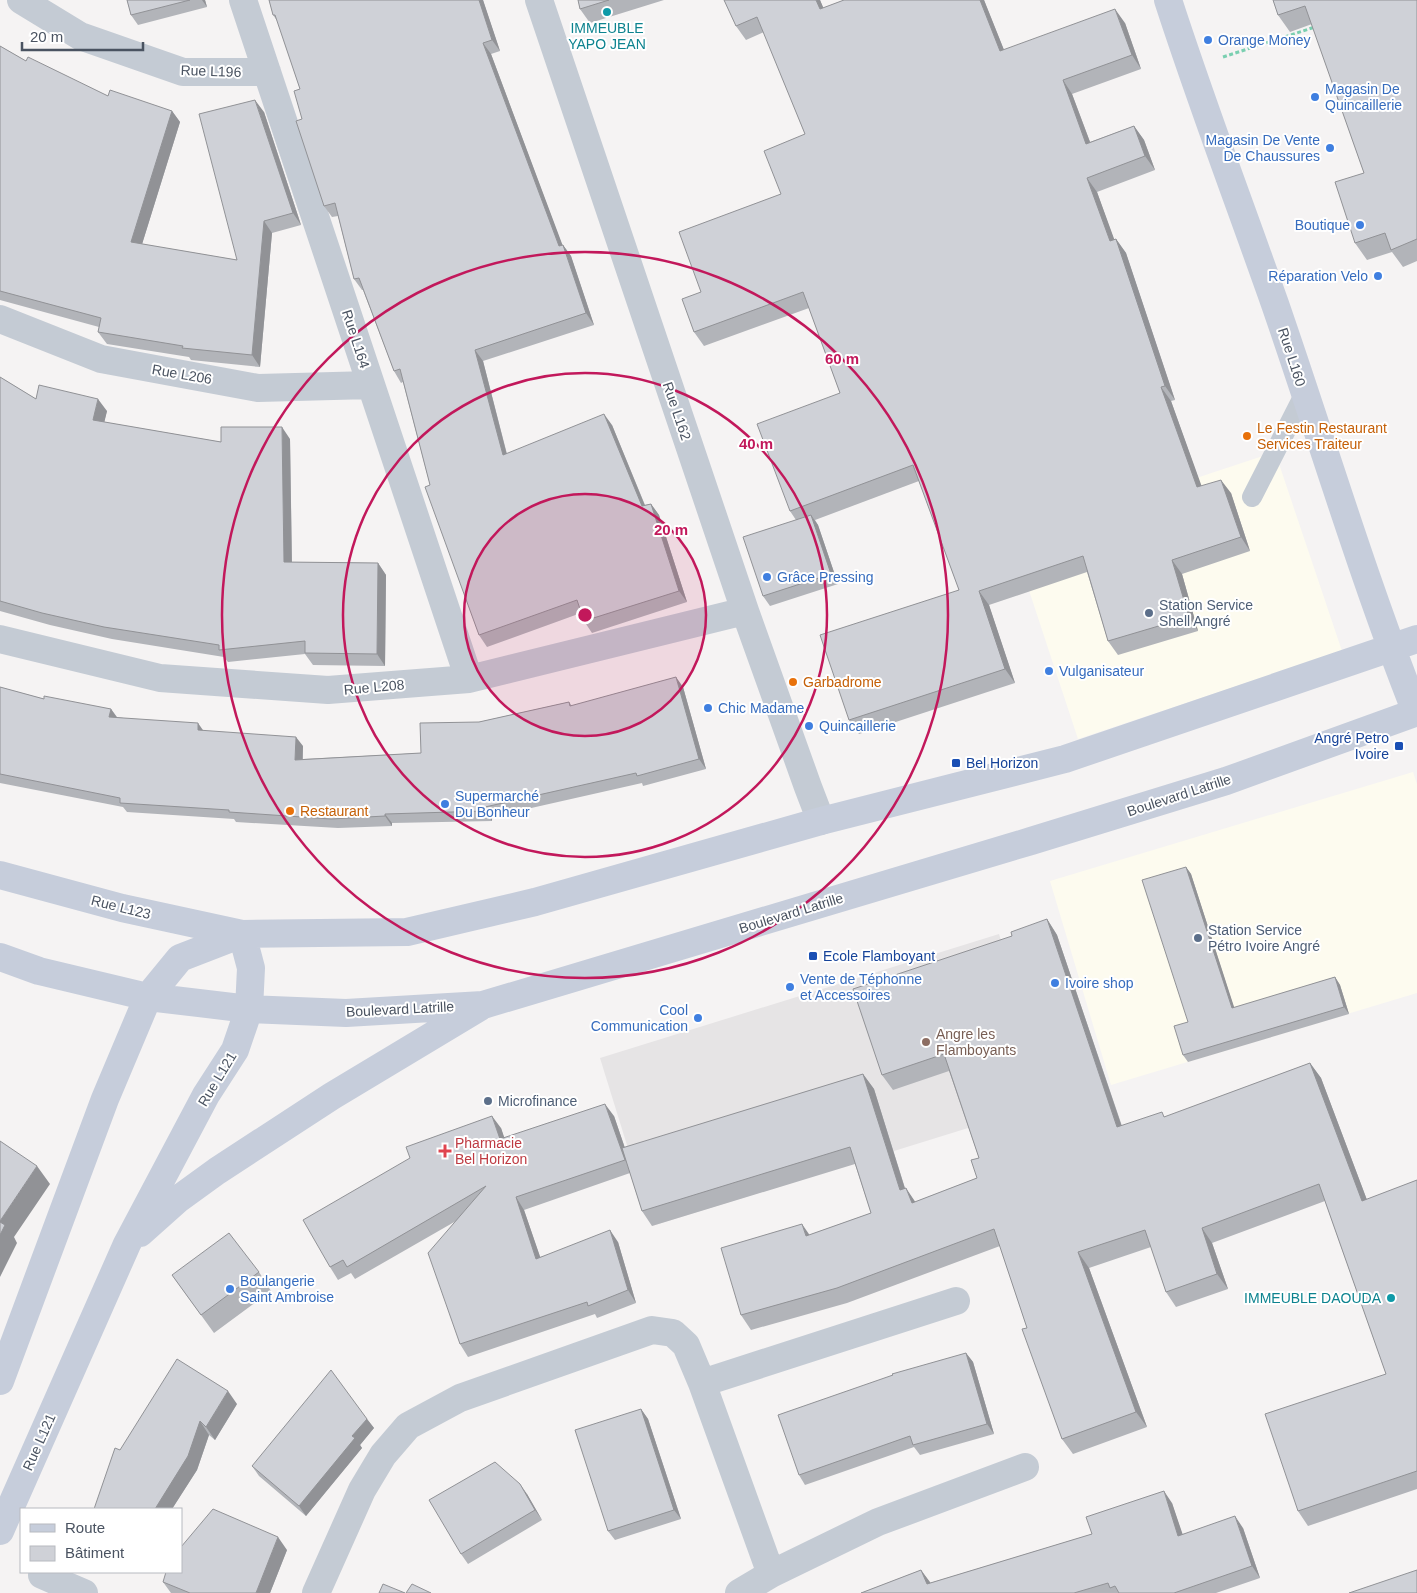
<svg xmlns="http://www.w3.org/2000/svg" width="1417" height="1593" font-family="Helvetica,sans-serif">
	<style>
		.commercial { fill: #fdfbef }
		.education { fill: #e6e4e5 }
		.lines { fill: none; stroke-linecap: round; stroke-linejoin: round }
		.path { stroke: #7acfb0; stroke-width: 3; stroke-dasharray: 4 2.5; stroke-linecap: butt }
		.lane { stroke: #c4cbd4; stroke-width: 20 }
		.street { stroke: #c4cbd4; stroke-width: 28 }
		.secondary { stroke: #c6cddb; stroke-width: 28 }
		.wall { fill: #b2b4b9 }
		.shaded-wall { fill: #919296 }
		.building { fill: #cfd1d7; stroke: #919296 }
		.ring { fill: none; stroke: #c2185b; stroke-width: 2.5 }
		.culture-dot { fill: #0f9aa8; stroke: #fff; stroke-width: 2 }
		.shop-dot { fill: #3f7fe0; stroke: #fff; stroke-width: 2 }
		.food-dot { fill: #e8710a; stroke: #fff; stroke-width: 2 }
		.service-dot { fill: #5c6f8a; stroke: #fff; stroke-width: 2 }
		.transit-dot { fill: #1a4fb4; stroke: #fff; stroke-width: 2 }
		.education-dot { fill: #8d6e63; stroke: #fff; stroke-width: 2 }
		.health-dot { fill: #e0444e; stroke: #fff; stroke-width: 2 }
		.labels { text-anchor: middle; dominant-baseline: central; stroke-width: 4; stroke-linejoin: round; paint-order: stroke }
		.culture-label { font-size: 14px; fill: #0d838f; stroke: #fff }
		.shop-label { font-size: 14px; fill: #366cbe; stroke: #fff; text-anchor: start }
		.street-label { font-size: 14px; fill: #4a5361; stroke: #fff }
		.food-label { font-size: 14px; fill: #c56008; stroke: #fff; text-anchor: start }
		.service-label { font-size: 14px; fill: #4e5e75; stroke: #fff; text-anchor: start }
		.transit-label { font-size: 14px; fill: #164399; stroke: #fff; text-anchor: start }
		.education-label { font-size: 14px; fill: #785e54; stroke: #fff; text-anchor: start }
		.health-label { font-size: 14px; fill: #be3a42; stroke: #fff; text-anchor: start }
		.centre { fill: #c2185b; stroke: #fff; stroke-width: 2.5 }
		.ring-label { font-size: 15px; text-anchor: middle; font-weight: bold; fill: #c2185b; stroke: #fff; stroke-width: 4; stroke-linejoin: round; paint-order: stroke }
	</style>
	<rect width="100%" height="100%" fill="#f5f3f3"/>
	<!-- commercial -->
	<path class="commercial" d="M1275 452 1342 651 1078 739 1012 539Z
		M1413 772 1417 784V993L1111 1085 1050 881Z"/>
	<!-- education -->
	<path class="education" d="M999 934 1052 1102 652 1226 600 1058Z"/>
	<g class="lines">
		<!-- path -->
		<path class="path" d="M1223 57 1315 27"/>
		<!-- lane -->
		<path class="lane" d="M1252 497 1305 393"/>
		<!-- street -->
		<path class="street" d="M21 0 80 36 183 72H267
			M243 0 469 679
			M539 0 745 611 808 787 821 821
			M0 319 101 359 258 388 371 385
			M0 639 160 678 328 690 469 679 745 611
			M702 1383 956 1301
			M42 1575 84 1593
			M316 1593 362 1490 383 1455 408 1426 460 1398 652 1330 673 1333 686 1345 702 1383 771 1574
			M739 1593 771 1574 878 1522 1025 1467"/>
		<!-- secondary -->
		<path class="secondary" d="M1168 0C1201 102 1239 202 1275 304 1322 440 1363 578 1416 712
			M0 875 122 908 242 934 407 932 535 902 821 821 1065 759 1417 639
			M0 957 39 971 148 997 249 1009 346 1013 483 1005 1031 841 1226 781 1417 712
			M140 1233 177 1200 217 1171 332 1096 480 1007
			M0 1381 105 1099 148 997 180 958 242 934
			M0 1531 127 1244 206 1095 235 1050 249 1009 251 968 242 934"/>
	</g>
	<!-- wall -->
	<path class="wall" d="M127 0H205L207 7 138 25 131 15Z
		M269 0H483L500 51 491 54 562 245H563L571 256 594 325 483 361 507 454 612 425 645 505 651 504 659 515 687 602 592 633 584 621 581 613 487 647 479 635 430 485 403 382 401 383 394 371 363 290H362L354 279 338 216 332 217 324 206 302 119 300 89 278 22 273 15Z
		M578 0H664L590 23 580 9Z
		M724 0H820L823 8 844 0H984L1004 50 1125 23 1141 69 1072 94 1090 142 1134 126 1144 140 1155 170 1097 192 1114 240 1116 239 1126 253 1175 400 1171 401 1201 486 1231 493 1250 551 1182 574 1198 631 1118 655 1108 641 1087 572 989 605 1015 683 859 734 849 720 959 590 919 481 815 520 818 525 838 584 770 606 763 596 796 520 790 511 840 393 809 308 704 346 694 332 701 292 781 194 805 134 764 32 746 40 736 26Z
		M1273 0H1417V261L1403 267 1392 252 1367 260 1355 243 1364 173 1312 24 1290 32 1278 15Z
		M0 46 26 61 108 96 172 111 180 122 142 244 237 260 264 112 301 225 272 233 260 367 191 360 189 357 107 344 98 332 99 327 0 300Z
		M0 377 36 399 107 411 104 422 221 442 290 439 292 562 378 563 386 575 385 666 313 665 305 654 228 662 224 657 112 639 50 625 0 611Z
		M0 687 44 699 111 709 117 717 303 746V759L421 753 479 722 569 702 572 706 683 687 706 769 643 786 642 783 492 817V821L392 823V826L338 828 236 822 234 819 127 812 123 807 0 783V784Z
		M1186 867 1191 874 1234 1008 1335 977 1340 985 1349 1014 1188 1062 1183 1055 1188 1022Z
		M1047 919 1057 935 1122 1126 1166 1117 1310 1063 1321 1078 1367 1200 1417 1180V1489L1308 1526 1298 1511 1386 1374 1325 1201 1212 1243 1228 1289 1176 1307 1166 1292 1151 1247 1089 1268 1147 1427 1073 1454 1062 1439 1027 1328 1000 1246 847 1303 751 1330 741 1315 809 1235 871 1213 855 1164 652 1226 642 1211 630 1173 524 1210 540 1257 618 1242 636 1303 597 1318 595 1314 468 1357 460 1344 456 1221 355 1279 351 1273 338 1280 330 1267 501 1128 504 1138 614 1116 625 1148 863 1074 874 1089 905 1188 915 1202 977 1178 979 1158 949 1071 893 1090 882 1075 1012 936Z
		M259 1272 271 1291 214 1333 172 1275Z
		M966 1353 973 1362 994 1434 920 1455 914 1447 805 1485 799 1475Z
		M237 1404 215 1440 209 1435 197 1470 172 1509H94L120 1450Z
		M641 1409 648 1419 681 1519 615 1540 608 1531Z
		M367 1419 374 1428 360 1445 362 1448 306 1516 259 1476 252 1466Z
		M527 1494 542 1520 468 1564 461 1554Z
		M1172 1503 1182 1534 1243 1528 1260 1578 1216 1593H861L921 1570 930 1583 1092 1534Z
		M287 1550 270 1593H171L163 1582Z"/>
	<!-- shaded-wall -->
	<path class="shaded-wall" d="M202 0H205L207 7Z
		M479 0H483L500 51 492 40Z
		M816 0H820L830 23 820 9Z
		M980 0H984L1010 65 1000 51Z
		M1115 9 1125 23 1141 69 1132 55Z
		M483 43 491 54 567 257 559 246Z
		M1063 80 1072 94 1096 158 1086 144Z
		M255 100 264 112 301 225 293 213Z
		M172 111 180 122 139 254 131 242Z
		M1134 126 1144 140 1155 170 1145 156Z
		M1087 178 1097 192 1120 255 1110 241Z
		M264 221 272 233 260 367 252 355Z
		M1116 239 1126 253 1175 400 1165 386Z
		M563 245 571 256 594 325 586 313Z
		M475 350 483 361 510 467 503 455Z
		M1161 387 1171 401 1207 501 1197 487Z
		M98 399 107 411 102 432 93 420Z
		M604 414 612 425 650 518 642 506Z
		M282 427 290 439 292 574 284 562Z
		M1221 480 1231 493 1250 551 1241 537Z
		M651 504 659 515 687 602 679 591Z
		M811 515 818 525 838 584 831 574Z
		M1172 560 1182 574 1198 631 1189 617Z
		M378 563 386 575 385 666 377 654Z
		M979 591 989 605 1015 683 1005 669Z
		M676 677 683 687 706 769 699 759Z
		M111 709 118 719 109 717Z
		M198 723 205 733 198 730Z
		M296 737 303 746 302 769 295 760Z
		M485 807 492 817V821L485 811Z
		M385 814 392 823V826L385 816Z
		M1186 867 1191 874 1237 1016 1232 1008Z
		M1047 919 1057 935 1127 1142 1117 1127Z
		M1335 977 1340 985 1349 1014 1344 1007Z
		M1310 1063 1321 1078 1373 1216 1362 1201Z
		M863 1074 874 1089 910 1205 900 1190Z
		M605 1104 614 1116 633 1172 625 1160Z
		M492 1116 501 1128 509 1151 500 1139Z
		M37 1166 50 1184 14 1237 17 1243 0 1277V1221Z
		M906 1188 916 1203H912Z
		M516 1197 524 1210 545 1271 536 1259Z
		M802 1224 813 1240 806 1236Z
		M1202 1228 1212 1243 1228 1289 1217 1274Z
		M610 1230 618 1242 636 1303 628 1290Z
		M1078 1252 1089 1268 1147 1427 1136 1412Z
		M966 1353 973 1362 994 1434 987 1424Z
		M228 1391 237 1404 215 1440 206 1427Z
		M641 1409 648 1419 681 1519 674 1510Z
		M367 1419 374 1428 360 1445 362 1448 306 1516 299 1506 352 1436Z
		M200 1421 209 1435 197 1470 172 1509H155Z
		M520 1484 527 1494 542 1520 535 1510Z
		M1164 1491 1172 1503 1187 1547 1178 1536Z
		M1235 1516 1243 1528 1260 1578 1252 1566Z
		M278 1537 287 1550 270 1593H256Z
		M921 1570 930 1582 934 1593 927 1584Z"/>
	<!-- building -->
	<path class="building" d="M127 0H190L131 15Z
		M269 0H479L492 40 483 43 559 246 563 245 586 313 475 350 503 455 604 414 642 506 651 504 679 591 584 621 577 600 479 635 425 487 430 485 400 369 394 371 359 278 354 279 335 203 324 206 296 121 302 119 294 91 300 89 275 15H273Z
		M578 0H609L580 9Z
		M724 0H816L820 9 844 0H980L1000 51 1115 9 1132 55 1063 80 1086 144 1134 126 1145 156 1087 178 1110 241 1116 239 1165 386 1161 387 1197 487 1221 480 1241 537 1172 560 1189 617 1108 641 1083 556 979 591 1005 669 849 720 820 635 959 590 913 465 790 511 757 424 840 393 803 292 694 332 682 299 701 292 679 232 781 194 764 151 805 134 757 17 736 26Z
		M1273 0H1417V239L1391 250 1385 233 1355 243 1335 182 1364 173 1305 6 1278 15Z
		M0 46 26 61 28 57 108 96 110 90 172 111 131 242 237 260 199 114 255 100 293 213 264 221 252 355 182 348 183 346 98 332 101 318 0 291Z
		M0 377 36 399 39 385 98 399 93 420 221 442V427H282L284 562 378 563 377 654 305 653V641L219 650V645L104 627 42 613 0 601Z
		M811 515 831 574 763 596 743 537Z
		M676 677 699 759 637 776 636 773 485 807V811L385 814V816L331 819 229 812V810L120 803V798L0 774V687L44 699V696L111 709 109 717 198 723V730L296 737 295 760 421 753 420 723 479 722 569 702 570 706Z
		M1186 867 1232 1008 1335 977 1344 1007 1183 1055 1174 1026 1188 1022 1142 880Z
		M1047 919 1117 1127 1162 1112 1164 1117 1310 1063 1362 1201 1417 1180V1471L1298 1511 1265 1414 1386 1374 1319 1184 1202 1228 1217 1274 1166 1292 1145 1230 1078 1252 1136 1412 1062 1439 1022 1329 1027 1328 994 1229 837 1288 741 1315 721 1248 802 1224 806 1236 871 1213 850 1147 642 1211 622 1148 863 1074 900 1190 906 1188 912 1203 977 1178 971 1160 979 1158 944 1054 882 1075 853 989 1012 936 1011 932Z
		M605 1104 625 1160 516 1197 536 1259 610 1230 628 1290 588 1306 587 1302 460 1344 428 1253 486 1186 347 1267 343 1260 330 1267 303 1220 410 1158 406 1147 492 1116 500 1139Z
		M0 1141 37 1166 0 1221Z
		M0 1222 5 1225 0 1235Z
		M229 1233 259 1272 201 1315 172 1275Z
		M966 1353 987 1424 913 1445 910 1436 799 1475 778 1415 893 1375 892 1374Z
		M177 1359 228 1391 206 1427 200 1421 188 1456 155 1509H94L115 1448 120 1450Z
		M331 1370 367 1419 352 1436 355 1438 299 1506 252 1466Z
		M641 1409 674 1510 608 1531 575 1430Z
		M495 1462 520 1484 535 1510 461 1554 429 1500Z
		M1164 1491 1178 1536 1235 1516 1252 1566 1174 1593H1119L1115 1586 1110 1588 1108 1583 1074 1593H861L921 1570 927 1584 1092 1534 1086 1517Z
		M213 1509 278 1537 256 1593H190L163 1582 166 1572H181V1547Z
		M1417 1570V1593H1349Z
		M383 1584 405 1593H379Z
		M412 1584 431 1593H406Z"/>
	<!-- distance rings -->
	<circle cx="585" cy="615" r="121" fill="#c2185b" fill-opacity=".12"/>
	<g class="ring">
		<circle cx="585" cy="615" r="121"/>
		<circle cx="585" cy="615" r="242"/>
		<circle cx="585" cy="615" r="363"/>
	</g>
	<!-- markers -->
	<g class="culture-dot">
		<circle cx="607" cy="12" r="5"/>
		<circle cx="1391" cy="1298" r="5"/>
	</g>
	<g class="shop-dot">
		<circle cx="1208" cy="40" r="5"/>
		<circle cx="1315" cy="97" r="5"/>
		<circle cx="1330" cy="148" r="5"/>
		<circle cx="1360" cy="225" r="5"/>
		<circle cx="1378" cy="276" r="5"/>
		<circle cx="767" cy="577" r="5"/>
		<circle cx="1049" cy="671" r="5"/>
		<circle cx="708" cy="708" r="5"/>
		<circle cx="809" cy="726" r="5"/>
		<circle cx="445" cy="804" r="5"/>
		<circle cx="1055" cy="983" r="5"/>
		<circle cx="790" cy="987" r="5"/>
		<circle cx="698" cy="1018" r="5"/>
		<circle cx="230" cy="1289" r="5"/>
	</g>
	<g class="food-dot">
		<circle cx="1247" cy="436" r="5"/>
		<circle cx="793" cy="682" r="5"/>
		<circle cx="290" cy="811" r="5"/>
	</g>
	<g class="service-dot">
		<circle cx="1149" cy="613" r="5"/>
		<circle cx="1198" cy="938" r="5"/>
		<circle cx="488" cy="1101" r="5"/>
	</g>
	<g class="transit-dot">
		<rect x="1394" y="741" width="10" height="10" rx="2.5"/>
		<rect x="951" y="758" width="10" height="10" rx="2.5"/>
		<rect x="808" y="951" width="10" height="10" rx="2.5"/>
	</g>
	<circle class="education-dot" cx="926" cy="1042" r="5"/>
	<path class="health-dot" d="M442.5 1143.5h5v5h5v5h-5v5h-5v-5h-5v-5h5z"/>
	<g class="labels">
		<!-- culture labels -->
		<g class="culture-label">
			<text x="607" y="28">IMMEUBLE<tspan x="607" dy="16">YAPO JEAN</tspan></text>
			<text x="1381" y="1298" text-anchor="end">IMMEUBLE DAOUDA</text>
		</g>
		<!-- shop labels -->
		<g class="shop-label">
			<text x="1218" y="40">Orange Money</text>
			<text x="1325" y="89">Magasin De<tspan x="1325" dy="16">Quincaillerie</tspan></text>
			<text x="1320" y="140" text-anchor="end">Magasin De Vente<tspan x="1320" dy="16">De Chaussures</tspan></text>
			<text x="1350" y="225" text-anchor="end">Boutique</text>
			<text x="1368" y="276" text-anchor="end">Réparation Velo</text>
			<text x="777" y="577">Grâce Pressing</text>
			<text x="1059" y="671">Vulganisateur</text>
			<text x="718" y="708">Chic Madame</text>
			<text x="819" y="726">Quincaillerie</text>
			<text x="455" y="796">Supermarché<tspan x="455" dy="16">Du Bonheur</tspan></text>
			<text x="800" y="979">Vente de Téphonne<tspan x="800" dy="16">et Accessoires</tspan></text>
			<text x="1065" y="983">Ivoire shop</text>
			<text x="688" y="1010" text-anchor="end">Cool<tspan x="688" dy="16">Communication</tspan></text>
			<text x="240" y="1281">Boulangerie<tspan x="240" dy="16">Saint Ambroise</tspan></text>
		</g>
		<!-- street labels -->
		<g class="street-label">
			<text transform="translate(211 71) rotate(2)">Rue L196</text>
			<text transform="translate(356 339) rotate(72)">Rue L164</text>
			<text transform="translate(1292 357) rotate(72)">Rue L160</text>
			<text transform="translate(182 374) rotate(10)">Rue L206</text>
			<text transform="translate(677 411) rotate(71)">Rue L162</text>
			<text transform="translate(374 687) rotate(-5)">Rue L208</text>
			<text transform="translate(1179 795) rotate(-18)">Boulevard Latrille</text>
			<text transform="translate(121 907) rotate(14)">Rue L123</text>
			<text transform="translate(791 913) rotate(-17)">Boulevard Latrille</text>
			<text transform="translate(400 1009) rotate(-3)">Boulevard Latrille</text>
			<text transform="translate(217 1079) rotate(-59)">Rue L121</text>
			<text transform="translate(39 1442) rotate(-66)">Rue L121</text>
		</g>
		<!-- food labels -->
		<g class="food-label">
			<text x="1257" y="428">Le Festin Restaurant<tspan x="1257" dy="16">Services Traiteur</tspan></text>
			<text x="803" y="682">Garbadrome</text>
			<text x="300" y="811">Restaurant</text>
		</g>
		<!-- service labels -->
		<g class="service-label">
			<text x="1159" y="605">Station Service<tspan x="1159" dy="16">Shell Angré</tspan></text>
			<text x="1208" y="930">Station Service<tspan x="1208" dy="16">Pétro Ivoire Angré</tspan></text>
			<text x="498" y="1101">Microfinance</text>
		</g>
		<!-- transit labels -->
		<g class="transit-label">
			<text x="1389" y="738" text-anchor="end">Angré Petro<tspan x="1389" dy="16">Ivoire</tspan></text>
			<text x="966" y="763">Bel Horizon</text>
			<text x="823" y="956">Ecole Flamboyant</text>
		</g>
		<!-- education labels -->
		<g class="education-label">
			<text x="936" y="1034">Angre les<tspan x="936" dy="16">Flamboyants</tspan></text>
		</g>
		<!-- health labels -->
		<g class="health-label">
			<text x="455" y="1143">Pharmacie<tspan x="455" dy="16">Bel Horizon</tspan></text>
		</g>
	</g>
	<circle cx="585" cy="615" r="8" class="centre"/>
	<g class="ring-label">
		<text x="842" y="364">60 m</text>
		<text x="756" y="449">40 m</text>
		<text x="671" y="535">20 m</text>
	</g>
	<!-- legend -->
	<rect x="20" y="1508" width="162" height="65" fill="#ffffff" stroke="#b7bac0"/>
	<rect x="30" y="1524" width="25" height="8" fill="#c6cddb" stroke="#b7bac0"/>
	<text x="65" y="1533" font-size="15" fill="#4a5361">Route</text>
	<rect x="30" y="1546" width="25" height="15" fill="#cfd1d7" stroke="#b7bac0"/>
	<text x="65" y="1558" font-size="15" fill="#4a5361">Bâtiment</text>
	<!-- scale -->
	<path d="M22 42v8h121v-8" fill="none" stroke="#4a5361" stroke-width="2.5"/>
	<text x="30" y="42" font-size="15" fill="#4a5361" stroke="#ffffff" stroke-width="4" paint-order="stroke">20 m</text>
</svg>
